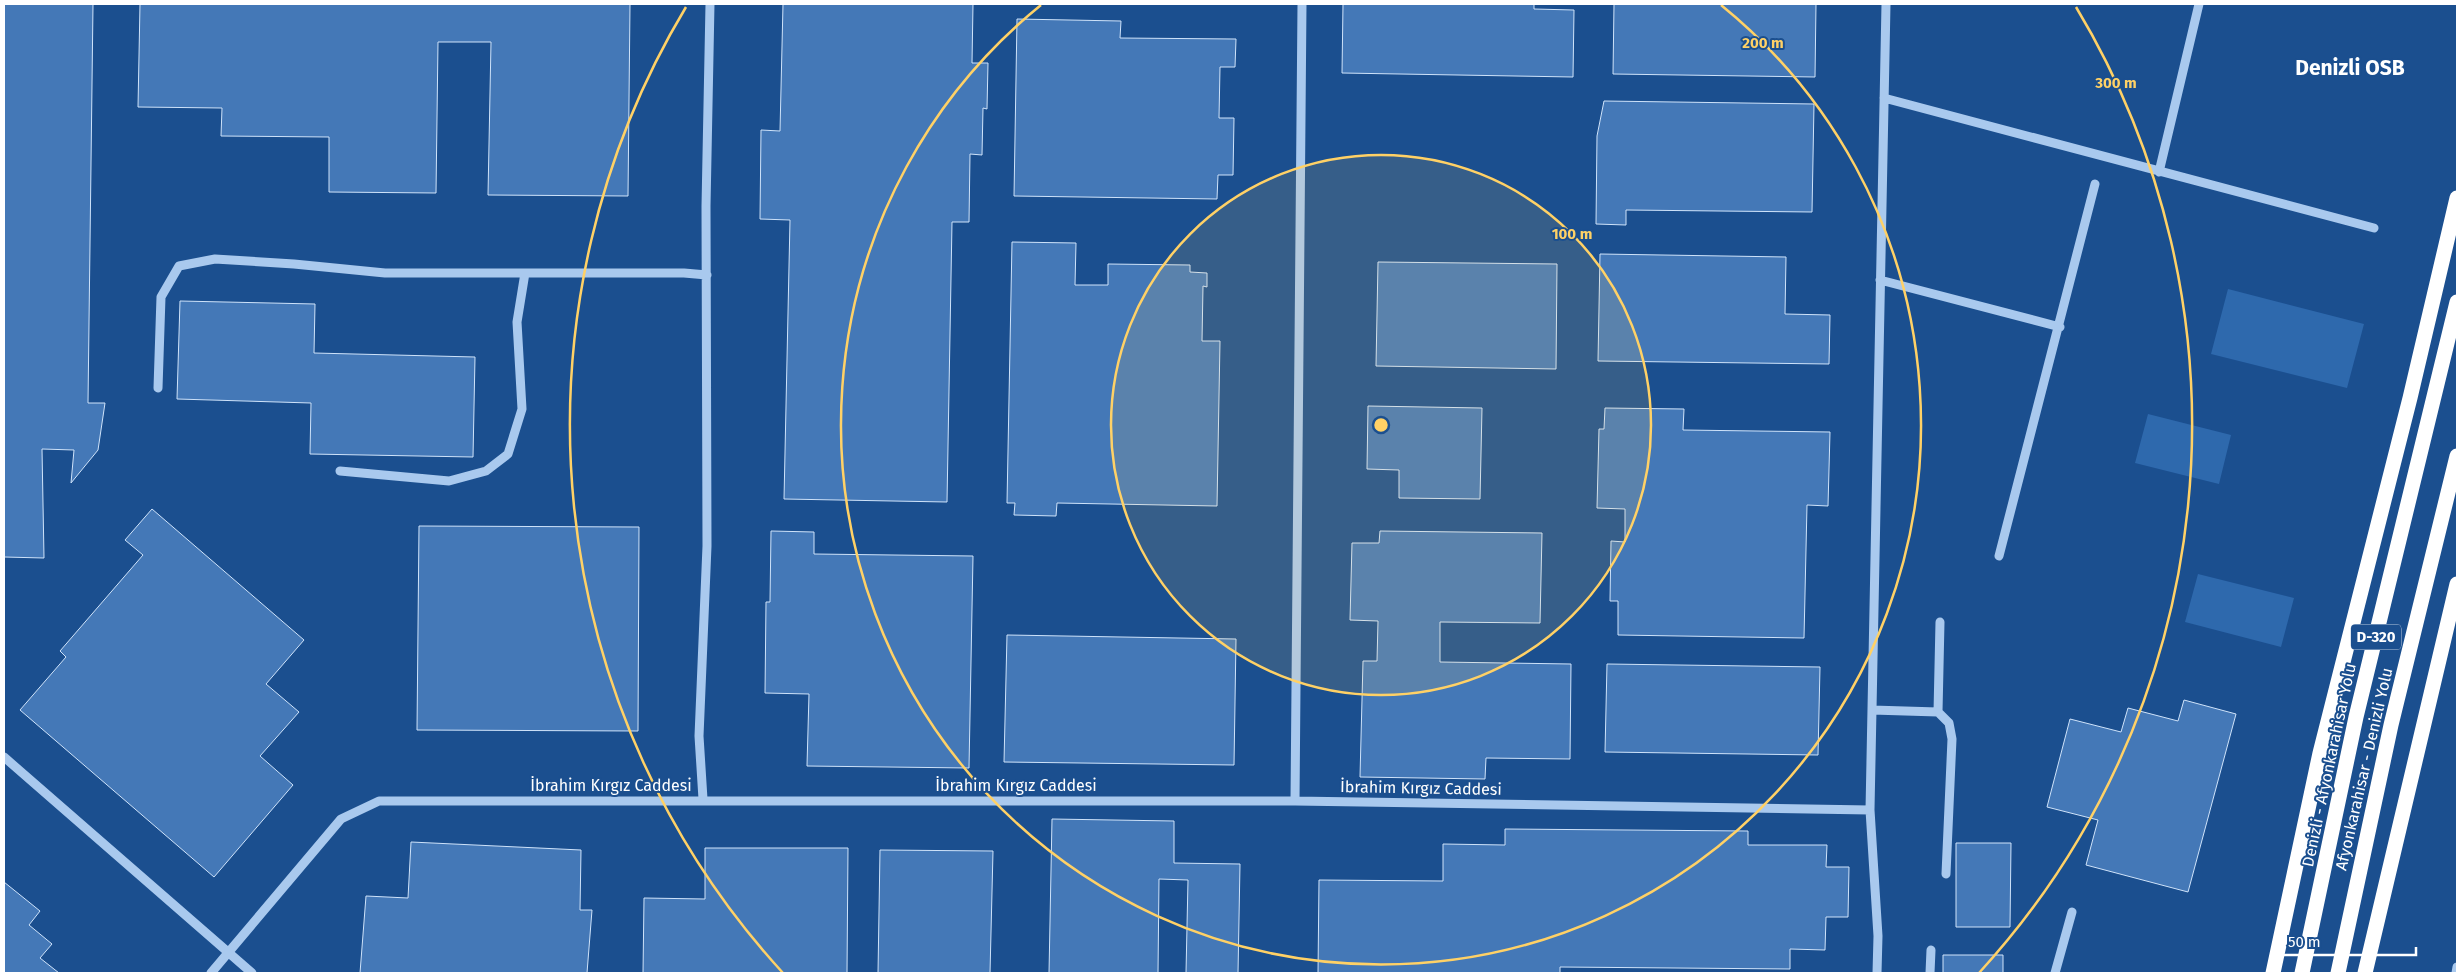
<svg xmlns="http://www.w3.org/2000/svg" width="2461" height="977" font-family="'Fira Sans',sans-serif">
	<style>
		.green { fill: #2e69ad }
		.building { fill: #4478b7; stroke: #cfe3fa }
		.lines { fill: none; stroke-linecap: round; stroke-linejoin: round }
		.minor { stroke: #a9c9ee; stroke-width: 9 }
		.highway { stroke: #fff; stroke-width: 15 }
		.ring { fill: none; stroke: #ffd166; stroke-width: 2.5 }
		.labels { text-anchor: middle; dominant-baseline: central; stroke-width: 4; stroke-linejoin: round; paint-order: stroke }
		.shield { fill: #1b4f8f; stroke: #bbcadd; stroke-width: 1 }
		.shield-label { font-size: 15px; font-weight: bold; fill: #fff }
		.street-label { font-size: 16px; fill: #fff; stroke: #1b4f8f }
		.district-label { font-size: 21px; font-weight: bold; fill: #fff; stroke: #1b4f8f }
		.centre { fill: #ffd166; stroke: #1b4f8f; stroke-width: 2.5 }
		.ring-label { font-size: 15px; text-anchor: middle; font-weight: bold; fill: #ffd166; stroke: #1b4f8f; stroke-width: 4; stroke-linejoin: round; paint-order: stroke }
	</style>
	<rect width="100%" height="100%" fill="#1b4f8f"/>
	<!-- green -->
	<path class="green" d="M2228 289 2364 324 2347 388 2211 354Z
		M2148 414 2231 435 2219 484 2135 463Z
		M2198 574 2294 598 2281 647 2185 622Z"/>
	<!-- building -->
	<path class="building" d="M4 4H93L88 403H105L98 450 71 483 74 450 42 449 44 558 4 557Z
		M140 4H630L628 196 488 195 491 42H438L436 193 329 192V137L221 136 222 108 138 107Z
		M783 4H973L972 63H988L987 109 983 108 982 155 970 154 969 222H952L947 502 784 499 790 220 760 219 761 130 780 131Z
		M1343 4H1534V9L1574 10 1573 77 1342 73Z
		M1614 4H1816L1815 77 1613 74Z
		M1017 19 1121 21 1120 38 1236 39 1235 67H1220L1219 118H1234L1233 175H1218L1217 199 1014 196Z
		M1604 101 1814 104 1812 212 1626 210V225L1596 224 1597 136Z
		M1012 242 1076 243 1075 285H1108V264L1190 265V272L1207 273V287L1203 286 1202 341H1220L1217 506 1057 503 1056 516 1014 515 1015 503H1007Z
		M1600 254 1786 257 1785 314 1830 315 1829 364 1598 361Z
		M1378 262 1557 264 1556 369 1376 366Z
		M180 301 315 304 314 353 475 357 473 457 310 454 311 403 177 399Z
		M1368 406 1482 408 1480 499 1399 498V470L1367 469Z
		M1605 408 1684 409 1683 430 1830 432 1828 506 1807 505 1804 638 1618 635V601H1610L1611 541 1625 542V509L1597 508 1599 429H1604Z
		M152 509 304 640 266 684 299 712 260 756 293 785 214 877 20 710 66 657 60 651 143 555 125 540Z
		M419 526 639 527 638 731 417 730Z
		M771 531 814 532V554L973 556 969 768 807 766 809 694 765 693 766 602H770Z
		M1380 531 1542 533 1540 623 1440 622V662L1571 664 1570 759 1486 758 1485 779 1360 777 1363 661H1377L1378 621 1350 620 1352 543H1379Z
		M1007 635 1236 639 1234 765 1004 762Z
		M1607 664 1820 667 1818 755 1605 752Z
		M2184 700 2236 714 2188 892 2086 865 2098 820 2047 807 2070 719 2121 732 2128 708 2178 721Z
		M1052 819 1174 821V863L1240 864 1238 973H1186L1188 880 1159 879 1158 973H1049Z
		M1505 829 1748 831V845H1827L1826 867H1849L1848 917H1826L1825 950 1790 949V969L1560 967V973H1318L1319 880 1443 881V844L1505 845Z
		M411 842 581 850 580 910H592L587 973H360L366 896 408 898Z
		M1956 843H2011L2010 927H1956Z
		M705 848H848L847 973H643L644 898 705 899Z
		M880 850 993 851 990 973H878Z
		M4 882 40 911 29 925 52 944 40 958 59 973H4Z
		M1943 955H2003V973H1943Z"/>
	<g class="lines">
		<!-- minor -->
		<path class="minor" d="M1884 98 2374 228
			M2159 172 2199 4
			M1880 280 2060 327
			M158 388 161 297 179 266 215 259 294 264 385 273H684L707 275
			M340 471 449 481 486 471 508 454 522 409 517 322 525 273
			M1999 556 2095 184
			M1940 622 1938 712 1949 723 1952 739 1946 874
			M1872 710 1938 712
			M4 757 252 973
			M703 799 699 736 707 546 706 206 710 4
			M1295 801 1302 4
			M211 973 341 819 379 801H1295L1870 810
			M1877 973 1878 936 1870 810 1886 4
			M1930 973 1931 950
			M2055 973 2072 912
			M2456 973 2457 967"/>
		<!-- highway -->
		<path class="highway" d="M2273 973 2320 753 2410 398 2457 198
			M2302 973 2356 717 2457 302
			M2338 973 2391 725 2457 456
			M2365 973 2457 584"/>
	</g>
	<!-- distance rings -->
	<circle cx="1381" cy="425" r="270" fill="#ffd166" fill-opacity=".12"/>
	<g class="ring">
		<circle cx="1381" cy="425" r="270"/>
		<path d="M1721 5A540 540 0 1 1 1041 5"/>
		<path d="M783 973A811 811 0 0 1 686 7M2076 7A811 811 0 0 1 1979 973"/>
	</g>
	<g class="labels">
		<!-- shield labels -->
		<rect class="shield" x="2351" y="624.5" width="50" height="25" rx="4"/>
		<g class="shield-label">
			<text x="2376" y="637">D-320</text>
		</g>
		<!-- street labels -->
		<g class="street-label">
			<text transform="translate(2329 765) rotate(-78)">Denizli - Afyonkarahisar Yolu</text>
			<text transform="translate(2364 769) rotate(-77)">Afyonkarahisar - Denizli Yolu</text>
			<text x="611" y="785">İbrahim Kırgız Caddesi</text>
			<text x="1016" y="785">İbrahim Kırgız Caddesi</text>
			<text transform="translate(1421 788) rotate(1)">İbrahim Kırgız Caddesi</text>
		</g>
		<!-- district labels -->
		<g class="district-label">
			<text x="2350" y="68">Denizli OSB</text>
		</g>
	</g>
	<circle cx="1381" cy="425" r="8" class="centre"/>
	<g class="ring-label">
		<text x="1763" y="48">200 m</text>
		<text x="2116" y="88">300 m</text>
		<text x="1572" y="239">100 m</text>
	</g>
	<!-- border -->
	<rect width="2461" height="977" fill="none" stroke="#ffffff" stroke-width="10"/>
	<!-- scale -->
	<path d="M2281 947v8h135v-8" fill="none" stroke="#ffffff" stroke-width="2.5"/>
	<text x="2288" y="947" font-size="15" fill="#ffffff" stroke="#1b4f8f" stroke-width="4" paint-order="stroke">50 m</text>
</svg>
